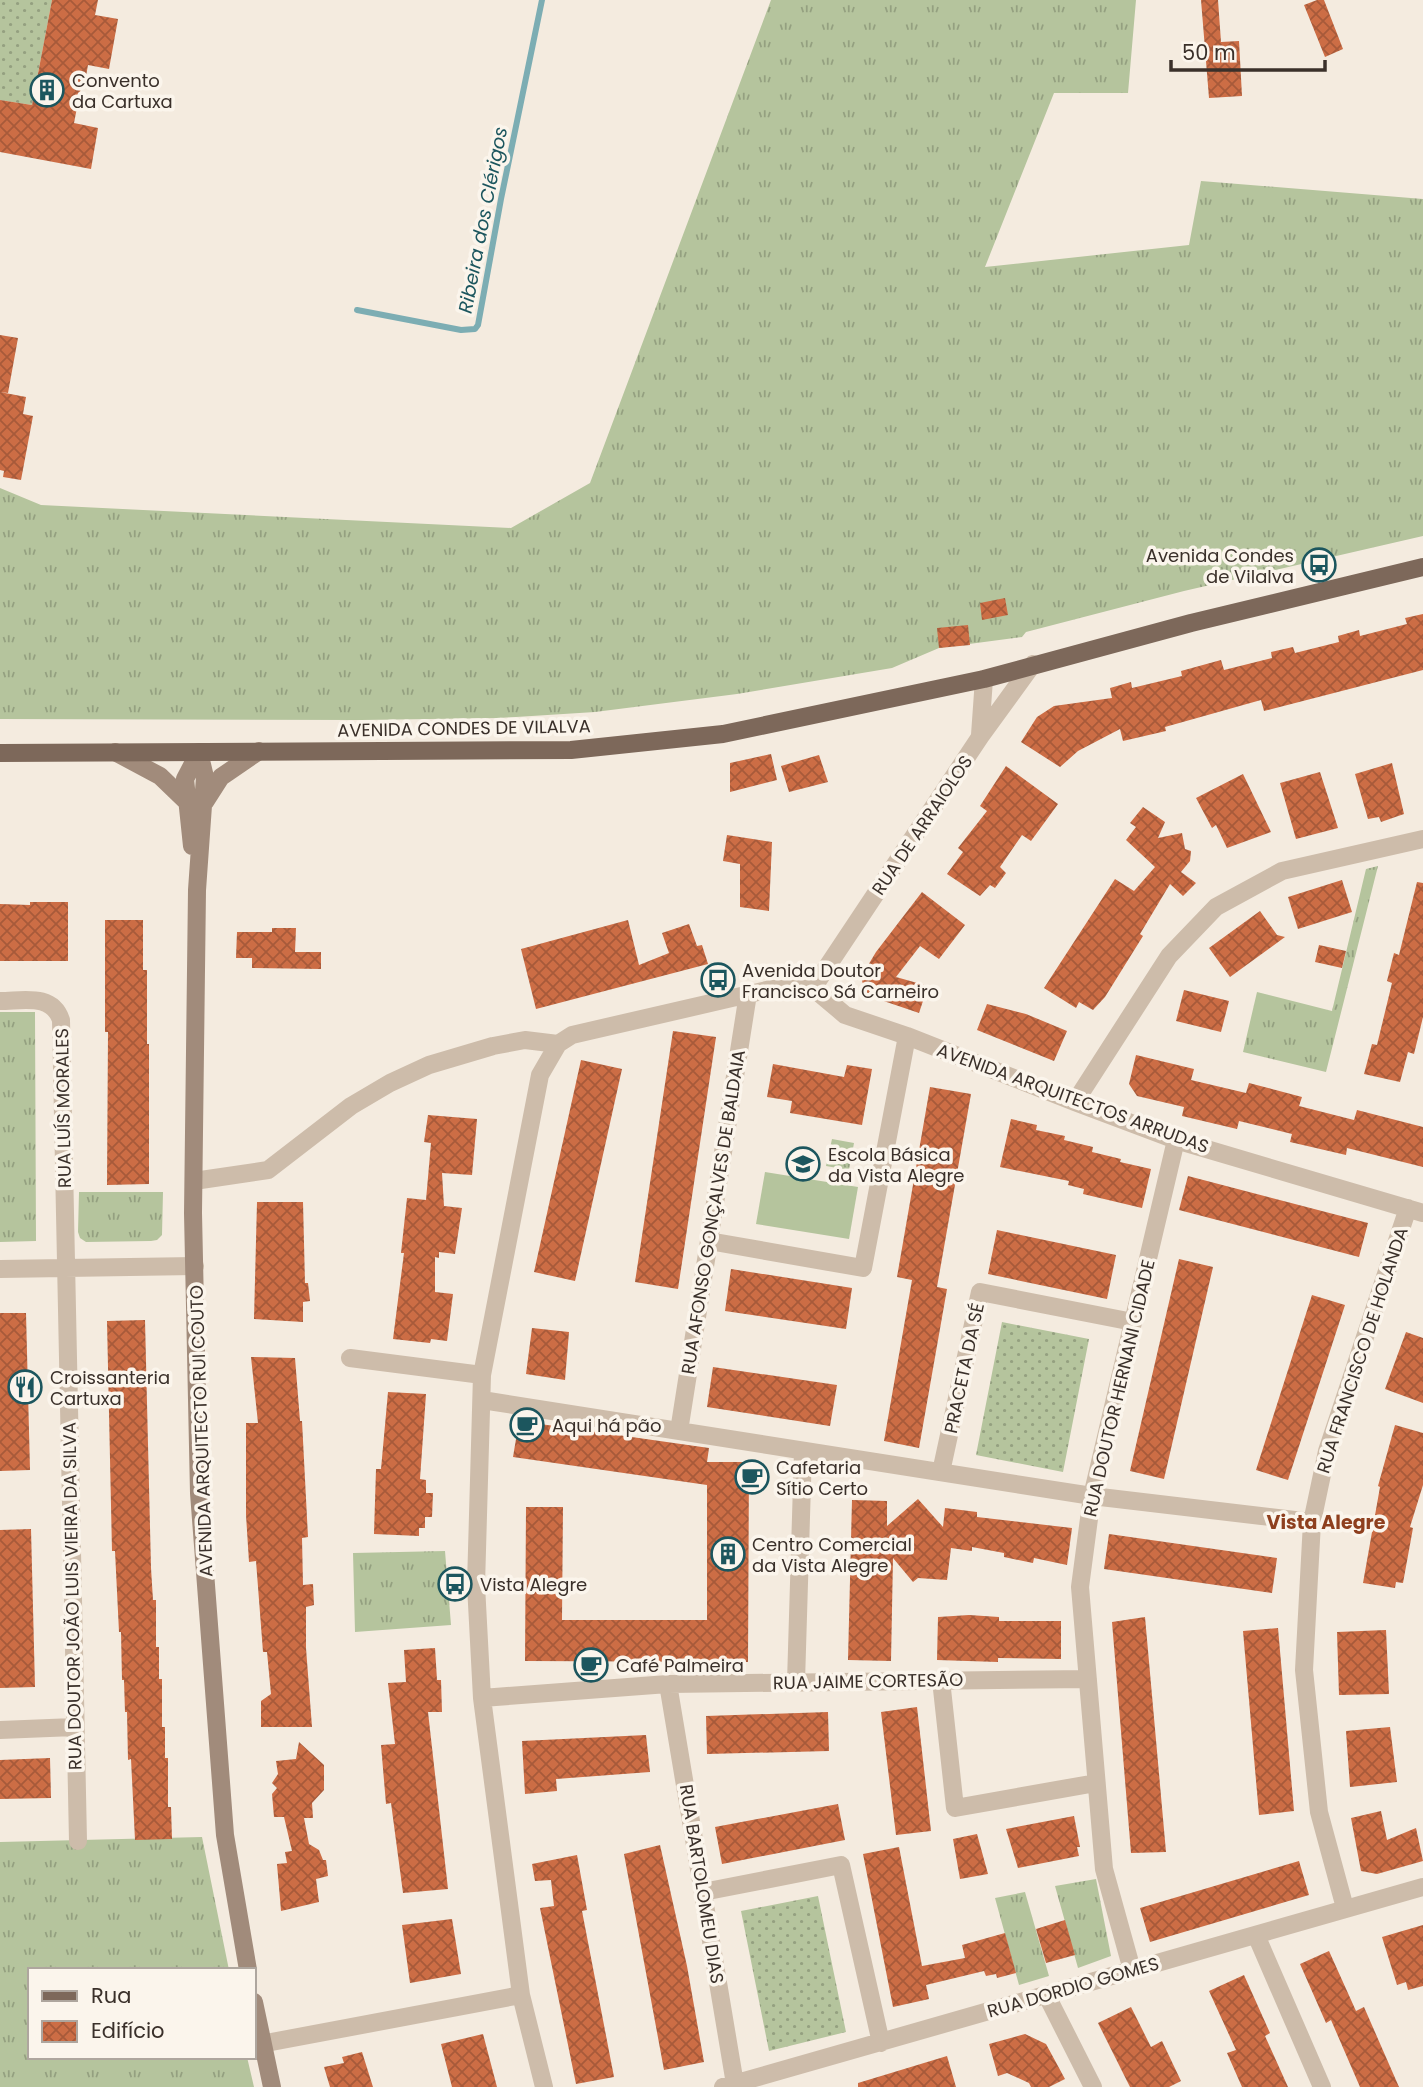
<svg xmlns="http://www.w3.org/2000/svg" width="1423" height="2087" font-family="Poppins,sans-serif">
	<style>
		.grass { fill: url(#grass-tufts) }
		.garden { fill: url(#garden-dots) }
		.pitch { fill: #b5c49d }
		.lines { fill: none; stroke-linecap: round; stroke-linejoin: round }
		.stream { stroke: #7cadb3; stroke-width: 6 }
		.building { fill: url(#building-cross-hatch) }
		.street { stroke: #cdbcaa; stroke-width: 18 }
		.secondary { stroke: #a18b7b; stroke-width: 18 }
		.primary { stroke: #7d685a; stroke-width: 18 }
		.labels { text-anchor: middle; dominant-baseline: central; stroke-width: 7; stroke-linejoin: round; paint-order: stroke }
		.poi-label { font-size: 18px; fill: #3a302a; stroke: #fbf5ec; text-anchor: start }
		.street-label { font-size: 18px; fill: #3a302a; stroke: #fbf5ec }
		.water-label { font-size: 19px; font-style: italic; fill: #1c565e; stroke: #fbf5ec }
		.neighbourhood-label { font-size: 19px; font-weight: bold; fill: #8e3f1e; stroke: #fbf5ec }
	</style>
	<defs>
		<pattern id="grass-tufts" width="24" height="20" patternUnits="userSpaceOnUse" patternTransform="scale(1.75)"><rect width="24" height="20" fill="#b5c49d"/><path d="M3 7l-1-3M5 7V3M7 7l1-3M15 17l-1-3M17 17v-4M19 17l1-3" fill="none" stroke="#94a080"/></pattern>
		<pattern id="garden-dots" width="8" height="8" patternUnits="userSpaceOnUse" patternTransform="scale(1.75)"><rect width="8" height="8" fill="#b5c49d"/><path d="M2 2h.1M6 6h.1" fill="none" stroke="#94a080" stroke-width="1.8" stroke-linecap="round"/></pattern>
		<pattern id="building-cross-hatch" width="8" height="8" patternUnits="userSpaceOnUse" patternTransform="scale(1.75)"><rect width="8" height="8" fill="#cc6d45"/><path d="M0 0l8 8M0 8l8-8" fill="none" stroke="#a75a3a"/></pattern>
	</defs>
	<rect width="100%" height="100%" fill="#f4ebdf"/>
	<!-- grass -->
	<path class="grass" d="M771 0H1136L1128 93H1054L985 267 1189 245 1201 181 1423 199V536L1184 591 1026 632 1022 637 939 648 892 668 737 694 595 712 499 718 361 720 0 719V488L41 505 511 528 590 483Z
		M1378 866 1326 1072 1243 1052 1257 992 1332 1011 1366 869Z
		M35 1012 36 1241 0 1242V1012Z
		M832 1139 854 1143 849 1170 826 1166Z
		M79 1192H163L162 1235 157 1240 151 1241 86 1242 80 1238 78 1232Z
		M445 1551 451 1625 355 1632 353 1553Z
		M202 1837 229 1970H30V2057H247L254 2087H0V1842Z
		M1096 1879 1111 1956 1078 1968 1055 1886Z
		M1025 1892 1049 1976 1019 1985 995 1898Z"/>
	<!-- garden -->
	<path class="garden" d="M0 0H52L32 105 0 100Z
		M1002 1322 1089 1339 1063 1472 976 1455Z
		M818 1896 846 2032 769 2051 741 1911Z"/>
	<!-- pitch -->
	<path class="pitch" d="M765 1172 858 1187 849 1239 756 1224Z"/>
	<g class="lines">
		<!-- stream -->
		<path class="stream" d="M357 310 461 330 475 329 478 325 501 199 542 0"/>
	</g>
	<!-- building -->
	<path class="building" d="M52 0H98L95 15 118 19 109 69 88 65 85 82H82L74 123 98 128 91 169 0 152V100L32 105Z
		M1201 0H1218L1221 42 1239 41 1242 96 1209 98Z
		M1317 0H1324L1343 49 1325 57 1304 5Z
		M0 335 18 338 8 393 0 392Z
		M0 392 26 397 23 414 33 416 21 480 3 477 4 471 0 470Z
		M1005 598 1008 615 982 620 980 603Z
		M1423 614V670L1264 711 1261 700 1165 727 1166 731 1123 741 1120 729 1078 751 1060 767 1021 742 1037 717 1054 706 1112 698 1110 688 1131 682 1132 688 1182 676 1181 671 1221 660 1224 670 1272 658 1271 652 1293 647 1295 653 1339 642 1338 636 1359 630 1360 636 1407 624 1405 618Z
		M968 625 970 645 939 648 937 628Z
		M771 754 777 780 730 792V763Z
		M819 755 828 782 789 792 781 766Z
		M1392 763 1404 814 1381 822 1379 817 1368 819 1355 774Z
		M1006 766 1058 804 1031 841 1022 835 1000 867 1006 873 995 888 990 885 980 896 947 874 963 852 958 848 987 811 980 806Z
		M1320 772 1338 828 1296 839 1280 783Z
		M1243 774 1271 832 1227 848 1216 825 1212 828 1196 798Z
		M1143 807 1165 822 1158 838 1182 833 1185 849 1191 851 1190 861 1181 872 1196 883 1183 896 1170 884 1140 934 1143 936 1105 997 1093 1010 1079 1002 1076 1008 1044 988 1115 879 1134 891 1155 867 1126 840 1136 827 1130 823Z
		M727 835 772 842 769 911 740 907V864L723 861Z
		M1342 880 1352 912 1298 929 1288 897Z
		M1417 882 1423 883V1017L1414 1054 1408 1052 1400 1082 1364 1074 1372 1044 1377 1045 1392 983 1387 981 1394 953 1399 955Z
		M922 892 965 925 939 959 920 946 896 977 928 986 919 1013 866 995 861 977 876 952Z
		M30 902H68V961H0V904L30 905Z
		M1260 911 1277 935 1285 937 1230 977 1209 948Z
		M105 920H143V970H147V1044H149V1184L107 1185 108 1032H105Z
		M628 920 639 965 669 953 662 933 689 924 697 946 702 945 708 964 536 1009 521 949Z
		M272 928H296L295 952H321V969L252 968V958H236L237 932H272Z
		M1319 945 1346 951 1342 968 1315 962Z
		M1184 990 1229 1001 1221 1032 1176 1021Z
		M987 1004 1026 1014 1067 1031 1054 1061 977 1030Z
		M673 1031 716 1037 678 1289 635 1282Z
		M1136 1055 1194 1069 1191 1080 1246 1093 1249 1083 1302 1097 1299 1106 1354 1120 1357 1110 1423 1127V1167L1347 1148 1346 1155 1290 1142 1292 1134 1239 1121 1237 1129 1182 1116 1184 1107 1137 1096 1129 1084Z
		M581 1060 622 1069 575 1281 534 1272Z
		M773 1064 844 1077 847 1065 872 1069 862 1125 790 1113 792 1101 767 1097Z
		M930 1087 971 1094 937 1287 947 1289 919 1448 884 1441 912 1280 897 1277Z
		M428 1115 477 1119 472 1175 442 1173 444 1206 462 1208 455 1254 439 1252V1258L435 1257V1292L453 1294 447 1341 431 1339 430 1343 393 1339 404 1253H401L407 1198 426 1200 431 1143 424 1142Z
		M1011 1119 1037 1125 1036 1130 1065 1136 1064 1140 1093 1147 1092 1152 1121 1159 1120 1162 1151 1169 1142 1208 1083 1194 1084 1189 1068 1185 1069 1181 1000 1167Z
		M1188 1176 1368 1223 1359 1257 1179 1210Z
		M257 1202H303L305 1283H308L310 1301 303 1302V1322L254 1319Z
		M997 1230 1116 1255 1107 1299 988 1274Z
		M1179 1259 1213 1267 1164 1479 1130 1471Z
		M731 1269 852 1288 846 1329 725 1311Z
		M1312 1295 1345 1305 1288 1480 1256 1470Z
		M0 1313H26L30 1470 0 1471Z
		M145 1320 151 1568 153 1600H156V1647H159V1679H162V1727H165V1758H168V1807H171L172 1839 135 1840 131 1759 128 1760 127 1712H125L124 1680H122L121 1632H119L115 1551H112L107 1321Z
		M532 1328 569 1332 565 1380 526 1374Z
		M1406 1332 1423 1338V1403L1385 1389Z
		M251 1357 295 1358 300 1421H302L308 1537 302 1538 303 1585 313 1584 314 1605 306 1607V1648L312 1727H261V1701L271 1694 267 1652H263L256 1561 249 1562 246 1515V1423H258Z
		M713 1367 837 1385 830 1426 707 1407Z
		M388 1392 426 1394 420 1479 426 1480V1493H433L432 1517H425V1528H419V1536L374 1534 376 1469H381Z
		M519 1421 709 1448 707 1462H749L748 1662 525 1661 526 1507H563L562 1620H707V1485L513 1457Z
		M1395 1425 1423 1433V1485L1410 1527 1413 1528 1403 1583 1396 1582 1395 1588 1363 1583 1380 1487 1378 1486Z
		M918 1499 943 1527 945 1508 977 1512V1517L1072 1528 1067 1565 1034 1558 1033 1563 1004 1557V1553L972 1547V1551L951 1548 947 1580 918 1578 913 1582 893 1558 891 1661 848 1660 852 1500 887 1501V1526Z
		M31 1529 35 1687 0 1688V1530Z
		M1109 1534 1277 1558 1272 1593 1104 1569Z
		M969 1615 999 1617V1621H1061V1659L998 1658V1662L937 1660 938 1617Z
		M1145 1617 1166 1852 1131 1853 1112 1622Z
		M1278 1628 1294 1811 1259 1815 1243 1631Z
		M1386 1630 1389 1694 1339 1695 1337 1632Z
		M435 1648 437 1680H441L442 1712H428L448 1889 403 1893 391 1803 386 1804 381 1745 395 1744 388 1683 406 1682 404 1650Z
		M917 1707 931 1831 896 1835 881 1712Z
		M828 1712 829 1751 707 1754 706 1716Z
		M1390 1727 1397 1782 1350 1787 1346 1731Z
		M646 1735 650 1772 556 1779 557 1791 525 1794 522 1741Z
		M299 1742 324 1765V1790L312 1803 313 1818H304L309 1844 319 1850 323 1860H326L328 1876 316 1879 319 1902 281 1911 277 1864 287 1863 285 1852 292 1851 284 1817H274L272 1794 277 1788 272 1783 278 1774 276 1761 296 1759Z
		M50 1758 51 1798 0 1799V1760Z
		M838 1804 845 1840 722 1864 715 1827Z
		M1381 1811 1387 1840 1416 1828 1423 1861 1377 1874 1361 1871 1351 1818Z
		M1074 1816 1080 1847H1077L1079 1856 1018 1868 1006 1829Z
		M977 1834 988 1874 960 1879 953 1839Z
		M660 1845 687 1966 704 2062 664 2070 624 1854Z
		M899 1847 922 1966 965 1958 962 1945 1005 1933 1016 1973 997 1978 996 1974 986 1976 984 1971 926 1985 929 1999 893 2007 863 1854Z
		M577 1855 587 1910 582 1911 614 2077 576 2084 540 1908 554 1906 551 1880 535 1881 532 1864Z
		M1299 1861 1309 1895 1150 1942 1140 1908Z
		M452 1919 461 1974 410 1983 402 1925Z
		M1065 1920 1075 1955 1046 1963 1036 1929Z
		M1423 1925V1986L1408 1990 1406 1982 1397 1985 1382 1937Z
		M1329 1951 1356 2011 1364 2007 1399 2087H1360L1331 2020 1326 2023 1300 1964Z
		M1244 1975 1270 2033 1265 2036 1288 2087H1242L1227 2053 1236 2050 1209 1991Z
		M1131 2007 1151 2047 1162 2041 1181 2081 1169 2087H1130L1098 2023Z
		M483 2034 497 2087H452L441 2044Z
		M1025 2034 1046 2044 1065 2079 1049 2087H1031L1029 2083 1007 2073 998 2076 989 2044Z
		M362 2052 373 2087H330L324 2067 344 2063 342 2057Z
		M947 2056 956 2087H858V2083Z"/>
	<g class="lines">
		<!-- street -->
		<path class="street" d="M980 735 984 679
			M813 988 845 1015 907 1036 1075 1102 1176 1140 1423 1213
			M813 988 980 737 1033 664
			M0 1001C23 1001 52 993 61 1020L78 1841
			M1075 1102 1169 956 1216 907 1282 871 1423 839
			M194 1181 268 1170 351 1106 390 1083 429 1065 493 1046 525 1040 558 1044
			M709 1241 863 1268 907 1036
			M0 1269 195 1266
			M350 1358 482 1375
			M482 1400 1092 1496 1312 1522
			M679 1431 748 994
			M941 1472 980 1292 1133 1322
			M941 1680 955 1808 1096 1783
			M796 1682 803 1451
			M668 1684 735 2084
			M482 1698 668 1684 1088 1679
			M0 1730 74 1727
			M703 1892 841 1865 881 2043
			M1345 1908 1319 1812 1304 1670 1312 1522 1327 1451 1408 1208
			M1256 1935 1322 2087
			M1132 1970 1104 1869 1080 1587 1092 1496 1176 1140
			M1047 1996 1093 2087
			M261 2044 521 1995
			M544 2087 521 1995 482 1698 476 1585 482 1375 540 1075 558 1044 572 1035 771 989 813 988
			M723 2087 1423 1887"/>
		<!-- secondary -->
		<path class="secondary" d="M115 752 160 776 187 802
			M199 752 205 777 197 890 193 1213 199 1493 225 1835 248 1970
			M205 802 221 777 259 751
			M192 846 185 779 199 752
			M254 2002 272 2087"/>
		<!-- primary -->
		<path class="primary" d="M0 753 571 750 723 734 984 679 1191 623 1423 567"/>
	</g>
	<!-- icons -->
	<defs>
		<symbol id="building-ring" viewBox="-11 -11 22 22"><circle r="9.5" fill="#fbf5ec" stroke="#1c565e" stroke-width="1.5"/><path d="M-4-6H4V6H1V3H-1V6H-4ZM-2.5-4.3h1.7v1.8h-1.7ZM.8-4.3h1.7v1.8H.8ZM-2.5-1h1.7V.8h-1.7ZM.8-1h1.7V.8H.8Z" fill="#1c565e"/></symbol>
		<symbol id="bus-ring" viewBox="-11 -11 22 22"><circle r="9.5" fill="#fbf5ec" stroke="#1c565e" stroke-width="1.5"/><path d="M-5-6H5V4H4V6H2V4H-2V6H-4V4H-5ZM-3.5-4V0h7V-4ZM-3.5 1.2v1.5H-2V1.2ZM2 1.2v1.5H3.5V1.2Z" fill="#1c565e"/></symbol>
		<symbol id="school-ring" viewBox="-11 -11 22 22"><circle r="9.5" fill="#fbf5ec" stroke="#1c565e" stroke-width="1.5"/><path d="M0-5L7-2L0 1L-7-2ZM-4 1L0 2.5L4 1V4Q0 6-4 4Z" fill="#1c565e"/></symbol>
		<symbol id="restaurant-ring" viewBox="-11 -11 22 22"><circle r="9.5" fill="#fbf5ec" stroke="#1c565e" stroke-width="1.5"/><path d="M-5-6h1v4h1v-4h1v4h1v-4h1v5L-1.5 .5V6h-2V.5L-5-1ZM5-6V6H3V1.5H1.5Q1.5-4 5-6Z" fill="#1c565e"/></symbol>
		<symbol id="cafe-ring" viewBox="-11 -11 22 22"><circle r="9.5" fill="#fbf5ec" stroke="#1c565e" stroke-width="1.5"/><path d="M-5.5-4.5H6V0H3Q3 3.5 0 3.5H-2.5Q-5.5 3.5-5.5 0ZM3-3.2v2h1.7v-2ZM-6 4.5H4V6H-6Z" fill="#1c565e"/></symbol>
	</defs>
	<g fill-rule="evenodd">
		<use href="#building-ring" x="28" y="71" width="38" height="38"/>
		<use href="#bus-ring" x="1300" y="546" width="38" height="38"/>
		<use href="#bus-ring" x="699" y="961" width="38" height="38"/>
		<use href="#school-ring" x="784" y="1145" width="38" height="38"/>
		<use href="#restaurant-ring" x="6" y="1368" width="38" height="38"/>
		<use href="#cafe-ring" x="508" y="1406" width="38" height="38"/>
		<use href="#cafe-ring" x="733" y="1458" width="38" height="38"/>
		<use href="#building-ring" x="709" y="1535" width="38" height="38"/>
		<use href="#bus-ring" x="436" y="1565" width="38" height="38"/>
		<use href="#cafe-ring" x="572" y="1646" width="38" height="38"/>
	</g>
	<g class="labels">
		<!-- poi labels -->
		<g class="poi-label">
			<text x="72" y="80">Convento<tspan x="72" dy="21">da Cartuxa</tspan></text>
			<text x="1294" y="555" text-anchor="end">Avenida Condes<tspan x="1294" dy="21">de Vilalva</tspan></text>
			<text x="742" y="970">Avenida Doutor<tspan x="742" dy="21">Francisco Sá Carneiro</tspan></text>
			<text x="828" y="1154">Escola Básica<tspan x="828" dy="21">da Vista Alegre</tspan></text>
			<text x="50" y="1377">Croissanteria<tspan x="50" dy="21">Cartuxa</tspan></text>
			<text x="552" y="1425">Aqui há pão</text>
			<text x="776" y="1467">Cafetaria<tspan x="776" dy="21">Sítio Certo</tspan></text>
			<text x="752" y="1544">Centro Comercial<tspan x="752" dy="21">da Vista Alegre</tspan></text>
			<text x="480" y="1584">Vista Alegre</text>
			<text x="616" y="1665">Café Palmeira</text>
		</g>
		<!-- street labels -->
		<g class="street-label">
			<text transform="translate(464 728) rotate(-1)">AVENIDA CONDES DE VILALVA</text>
			<text transform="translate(922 825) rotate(-56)">RUA DE ARRAIOLOS</text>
			<text transform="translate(1073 1098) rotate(20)">AVENIDA ARQUITECTOS ARRUDAS</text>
			<text transform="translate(63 1108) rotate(-91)">RUA LUÍS MORALES</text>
			<text transform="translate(713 1212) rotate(-81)">RUA AFONSO GONÇALVES DE BALDAIA</text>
			<text transform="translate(1362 1350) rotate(-72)">RUA FRANCISCO DE HOLANDA</text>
			<text transform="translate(964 1368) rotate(-78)">PRACETA DA SÉ</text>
			<text transform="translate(1119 1388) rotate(-77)">RUA DOUTOR HERNANI CIDADE</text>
			<text transform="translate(201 1431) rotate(-92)">AVENIDA ARQUITECTO RUI COUTO</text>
			<text transform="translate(72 1596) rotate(-91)">RUA DOUTOR JOÃO LUIS VIEIRA DA SILVA</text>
			<text transform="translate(868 1681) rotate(-1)">RUA JAIME CORTESÃO</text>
			<text transform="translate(702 1884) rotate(81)">RUA BARTOLOMEU DIAS</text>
			<text transform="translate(1073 1987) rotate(-16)">RUA DORDIO GOMES</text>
		</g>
		<!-- water labels -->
		<g class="water-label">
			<text transform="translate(483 220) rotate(-79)">Ribeira dos Clérigos</text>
		</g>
		<!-- neighbourhood labels -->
		<g class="neighbourhood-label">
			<text x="1326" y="1522">Vista Alegre</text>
		</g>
	</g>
	<!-- legend -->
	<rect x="28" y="1968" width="228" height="91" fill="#fbf5ec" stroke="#aea69e" stroke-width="2"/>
	<rect x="42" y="1991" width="35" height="10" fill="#7d685a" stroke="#aea69e" stroke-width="2"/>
	<text x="91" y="2003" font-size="21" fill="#3a302a">Rua</text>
	<rect x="42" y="2021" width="35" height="21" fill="url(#building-cross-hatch)" stroke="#aea69e" stroke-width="2"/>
	<text x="91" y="2038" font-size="21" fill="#3a302a">Edifício</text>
	<!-- scale -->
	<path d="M1171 60v10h154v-10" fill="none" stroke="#3a302a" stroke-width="3.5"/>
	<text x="1182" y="60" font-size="21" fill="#3a302a" stroke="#fbf5ec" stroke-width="5" paint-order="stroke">50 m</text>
</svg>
